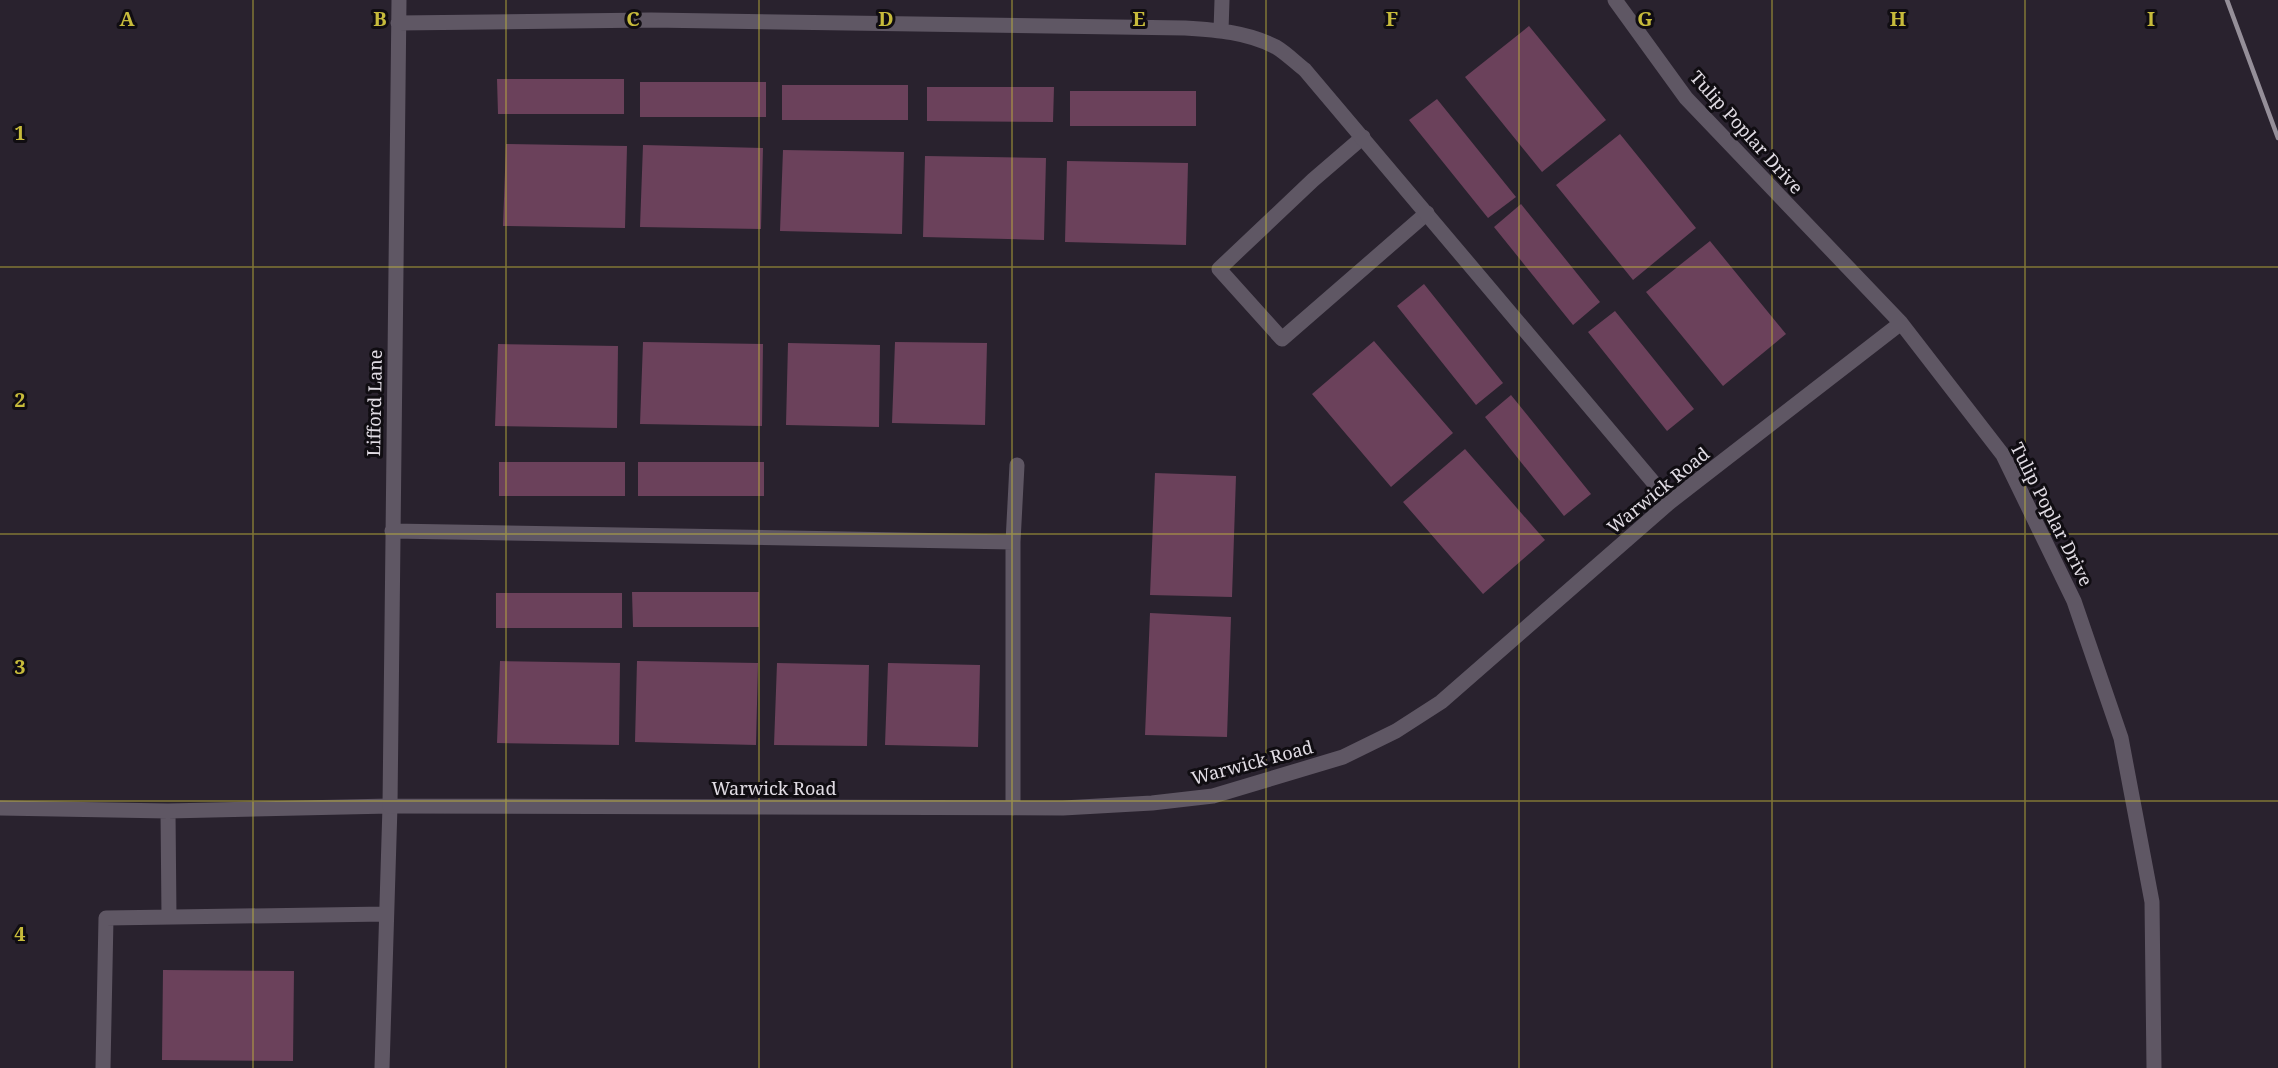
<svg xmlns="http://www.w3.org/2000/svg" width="2278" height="1068" font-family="'Noto Serif',serif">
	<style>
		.building { fill: #6b415b }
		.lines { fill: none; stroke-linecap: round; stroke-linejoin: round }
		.lane { stroke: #5f5764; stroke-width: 15 }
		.street { stroke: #5f5764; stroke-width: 15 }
		.rail { stroke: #958f99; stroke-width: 4.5 }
		.grid { fill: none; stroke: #c7bb3b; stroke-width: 1.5; stroke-opacity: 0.55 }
		.labels { text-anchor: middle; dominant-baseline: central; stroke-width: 6; stroke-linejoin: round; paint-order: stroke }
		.street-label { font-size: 18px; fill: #e1dce4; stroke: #100d12 }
		.grid-label { font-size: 20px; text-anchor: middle; font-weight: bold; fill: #c7bb3b; stroke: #100d12; stroke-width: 6; stroke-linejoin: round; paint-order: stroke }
	</style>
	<rect width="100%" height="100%" fill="#29222e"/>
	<!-- building -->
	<path class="building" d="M1529 26 1606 120 1542 172 1465 77Z
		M497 79H624V114H498Z
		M640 82H766V117H640Z
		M782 85H908V120H782Z
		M927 87H1054L1053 122 927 121Z
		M1070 91H1196V126H1070Z
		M1437 99 1516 197 1488 218 1409 120Z
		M1620 134 1696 228 1633 280 1556 185Z
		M506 144 627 146 625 228 503 226Z
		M643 145 763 148 761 229 640 227Z
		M783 150 904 152 902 234 780 231Z
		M925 156 1046 158 1044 240 923 237Z
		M1067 161 1188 163 1186 245 1065 242Z
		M1521 204 1600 302 1573 325 1494 227Z
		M1710 241 1786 334 1723 386 1646 292Z
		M1424 284 1503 383 1476 405 1397 306Z
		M1615 311 1694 409 1667 431 1588 332Z
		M1374 341 1453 433 1391 487 1312 394Z
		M643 342 763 344 762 426 640 424Z
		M895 342 987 343 985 425 892 423Z
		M788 343 880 345 879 427 786 425Z
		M498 344 618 346 617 428 495 426Z
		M1511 395 1591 494 1564 516 1485 417Z
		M1465 449 1545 540 1483 594 1403 502Z
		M499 462H625V496H499Z
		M638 462H764V496H638Z
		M1155 473 1236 476 1232 597 1150 595Z
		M632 592H759V627H633Z
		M496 593H622V628H496Z
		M1150 613 1231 617 1227 737 1145 735Z
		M500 661 620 663 619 745 497 743Z
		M637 661 758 663 756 745 635 742Z
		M777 663 869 665 867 746 774 745Z
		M888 663 980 665 978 747 885 745Z
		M163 970 294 971 293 1061 162 1060Z"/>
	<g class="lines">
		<!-- lane -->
		<path class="lane" d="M1363 137 1313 180 1219 269 1282 339 1427 213
			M0 808 168 811 390 806 382 1068
			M168 811 169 917
			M103 1068 106 918 386 914"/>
		<!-- street -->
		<path class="street" d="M399 0 390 806 1063 808 1152 803 1213 796 1343 757 1396 731 1441 702 1670 502 1901 323
			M1615 0 1686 98 1901 323 2003 455 2074 601 2121 738 2152 902 2154 1068
			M398 23 651 20 1185 28C1217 30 1247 32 1276 47 1286 53 1296 63 1305 70L1670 502
			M1221 31 1222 0
			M392 531 1013 542V808
			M1013 542 1017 465"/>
		<!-- rail -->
		<path class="rail" d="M2227 0 2278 138"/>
	</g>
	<!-- grid -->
	<path class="grid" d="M253 0V1068M506 0V1068M759 0V1068M1012 0V1068M1266 0V1068M1519 0V1068M1772 0V1068M2025 0V1068M0 267H2278M0 534H2278M0 801H2278"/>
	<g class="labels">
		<!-- street labels -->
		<g class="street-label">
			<text transform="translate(1747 132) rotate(48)">Tulip Poplar Drive</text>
			<text transform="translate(374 403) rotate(-89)">Lifford Lane</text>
			<text transform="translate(1658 490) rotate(-39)">Warwick Road</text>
			<text transform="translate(2052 514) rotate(63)">Tulip Poplar Drive</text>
			<text transform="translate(1252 762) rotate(-15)">Warwick Road</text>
			<text x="774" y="788">Warwick Road</text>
		</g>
	</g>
	<g class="grid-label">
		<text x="127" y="26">A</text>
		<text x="380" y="26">B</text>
		<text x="633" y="26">C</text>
		<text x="886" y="26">D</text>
		<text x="1139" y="26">E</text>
		<text x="1392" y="26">F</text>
		<text x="1645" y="26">G</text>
		<text x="1898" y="26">H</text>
		<text x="2151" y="26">I</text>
		<text x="20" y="140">1</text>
		<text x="20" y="407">2</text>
		<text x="20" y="674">3</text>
		<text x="20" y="941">4</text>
	</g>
</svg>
